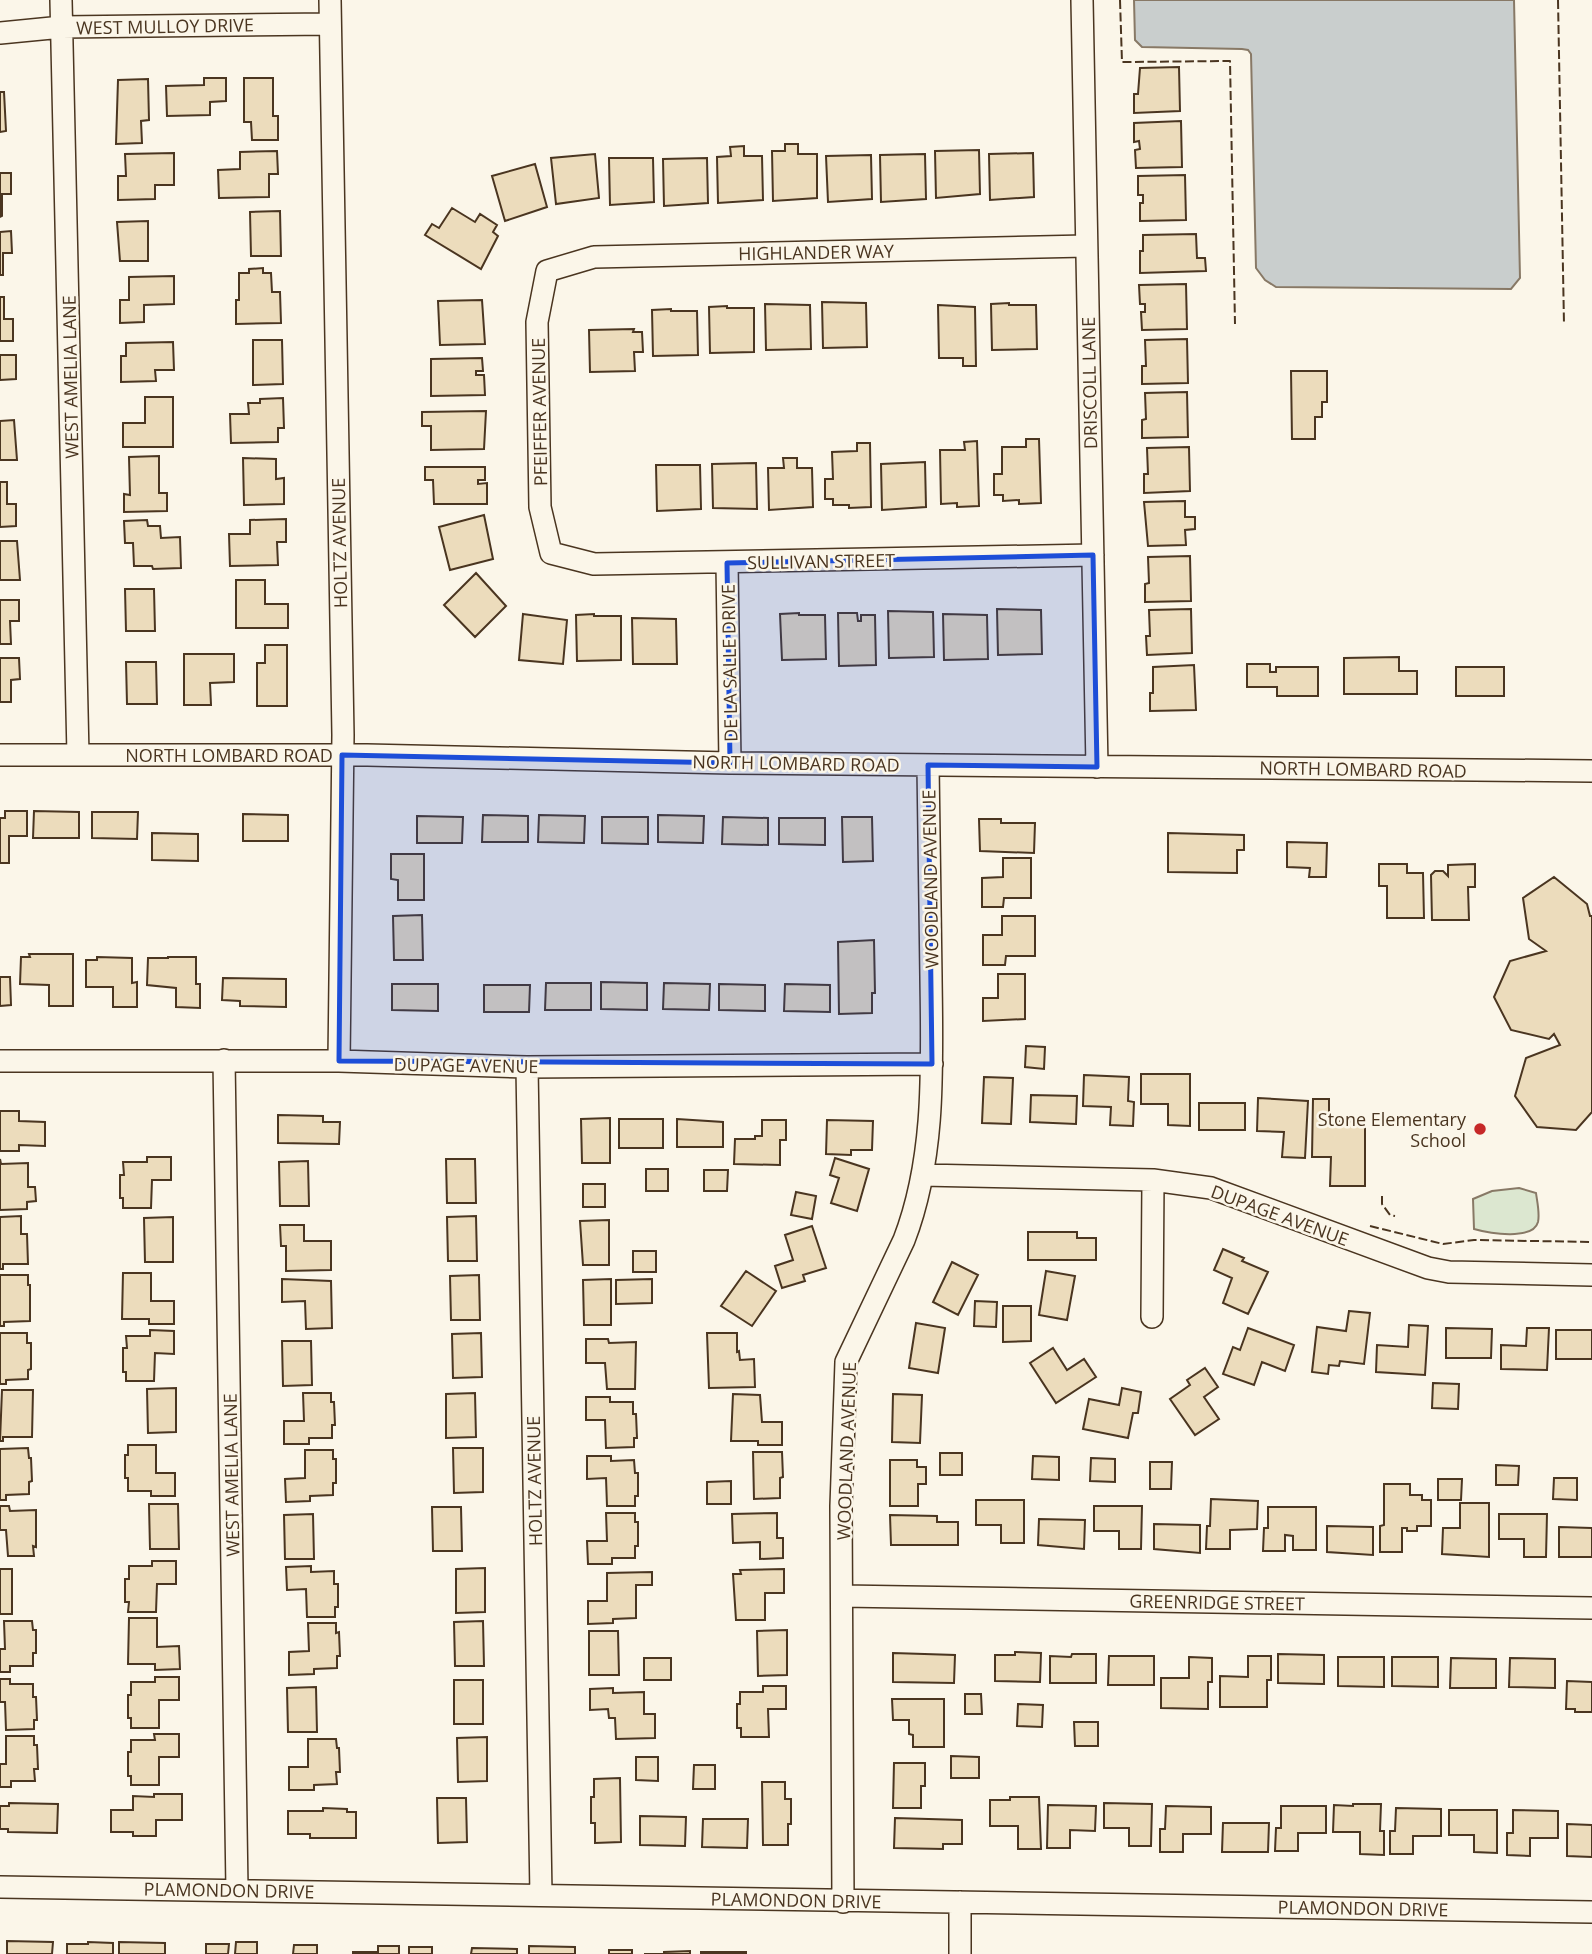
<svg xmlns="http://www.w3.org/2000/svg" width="1592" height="1954" font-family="'Open Sans',sans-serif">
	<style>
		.green { fill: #dce7d0; stroke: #887966; stroke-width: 2 }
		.water { fill: #c9cecd; stroke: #887966; stroke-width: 2 }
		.building { fill: #ecdcbc; stroke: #4a3520; stroke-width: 2 }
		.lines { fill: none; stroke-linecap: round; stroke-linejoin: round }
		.minor-casing { stroke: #4a3520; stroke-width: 24 }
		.minor { stroke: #fbf6e9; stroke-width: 21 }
		.fence { stroke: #4a3520; stroke-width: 2; stroke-dasharray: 9 3.5; stroke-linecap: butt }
		.marked { fill: #1d4ed8; fill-opacity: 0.2; stroke: #1d4ed8; stroke-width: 5; stroke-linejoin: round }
		.poi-dot { fill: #c62828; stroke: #fbf6e9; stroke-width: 2.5 }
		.labels { text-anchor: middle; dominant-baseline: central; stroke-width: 5; stroke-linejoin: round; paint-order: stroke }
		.street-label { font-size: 18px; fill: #4a3520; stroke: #fbf6e9 }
		.poi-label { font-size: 18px; fill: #4a3520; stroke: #fbf6e9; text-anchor: end }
	</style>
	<rect width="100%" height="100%" fill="#fbf6e9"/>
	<!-- green -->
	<path class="green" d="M1519 1188 1536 1193C1537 1201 1540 1213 1538 1222 1533 1241 1488 1233 1474 1229L1473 1199 1492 1191Z"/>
	<!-- water -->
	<path class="water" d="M1134 0H1514L1520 278 1511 289 1276 287 1265 280 1256 268 1251 54 1248 50 1242 49 1142 47 1135 40Z"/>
	<!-- building -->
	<path class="building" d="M1179 67 1180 111 1134 113V94H1138L1140 68Z
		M204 78H226V101L210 102V115L167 116 166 86 204 85Z
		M244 78H273V116H278V140H252L251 122H244Z
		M148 79 149 120 141 121 142 143 116 144 118 80Z
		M0 92H4L6 131 0 132Z
		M1181 121 1182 167 1136 168 1135 150 1140 149 1139 141 1134 142V123Z
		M785 144H798V154H817V198L773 201 772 151H785Z
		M744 146V156H762L763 200 718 203 717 157 731 156 730 147Z
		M979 150 980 194 936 198 935 151Z
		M277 151 278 174H269V197L219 198 218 170 240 169V152Z
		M174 153V185H155V199L118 200V176H126L125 154Z
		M1033 153 1034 197 990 200 989 154Z
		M595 154 599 198 556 204 551 158Z
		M925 154 926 199 881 202 880 155Z
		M871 155 872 199 828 202 826 156Z
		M609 158H653L654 202 610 205Z
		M707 158 708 203 664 206 663 159Z
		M535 164 547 207 505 221 492 176Z
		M0 173H11V194H2V216L0 217Z
		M1185 175 1186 220 1140 221V203H1143V195H1138V176Z
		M452 208 475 222 480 214 497 225 493 232 498 236 481 269 425 235 432 224 439 228Z
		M280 211 281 256H251L250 212Z
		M148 221V261H120L117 222Z
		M11 231 12 253H3V275H0V232Z
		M1196 234 1197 258H1205L1206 271 1140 273V251H1143V235Z
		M263 268V273H271L272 292H280L281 323 236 324V300H239V273H249V269Z
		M174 276V304L144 305V322L120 323V300H129V277Z
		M1186 284 1187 329 1142 330 1141 312H1145V304H1140L1139 285Z
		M0 297H4V319H13V341H0Z
		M482 300 485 344 440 345 438 301Z
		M822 302 866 303 867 347 823 348Z
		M1009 303V305H1036L1037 349 992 350 991 304Z
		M765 304 810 305 811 349 766 350Z
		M938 305 975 307 976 366H963V358H939Z
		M727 306V308H754V352L710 353 709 307Z
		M671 309V311H697L698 355 653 356 652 310Z
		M634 329 633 332H642L643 352H634L635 371 590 372 589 330Z
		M1187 339 1188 383 1142 384V366H1146L1145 340Z
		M253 340H282L283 384 253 385Z
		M173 342 174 370H155L156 381 121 382V356H126V343Z
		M0 355H16V379L0 380Z
		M482 358 483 371H476V375H484L485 395 431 396V359Z
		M1291 371H1327V402H1322V417H1315V439H1292Z
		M1187 392 1188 437 1142 438V420L1146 419 1145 393Z
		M145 397H173V447H123V423H145Z
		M283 398 284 428H278V442L231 443 230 414H249L248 403H260V399Z
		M486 411 484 449 431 450V426H422V412Z
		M14 420 17 460H0V421Z
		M1026 439H1039L1041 503 1019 504V500L1003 501V495H994V474H1002V447H1026Z
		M977 441 979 506 957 507V503L941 504 940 450H965L964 442Z
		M857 443H870L871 507 849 508V505H833V499H825V479H833L832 452 857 451Z
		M1189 447 1190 491 1144 493V474H1148L1147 448Z
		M159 456V493H167V511L124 512V494L130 495 129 457Z
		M243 458 276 459V479L284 478V504L244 505Z
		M783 458H797V468H812L813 507 769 510 768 468H784Z
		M925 462 926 507 882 510 881 464Z
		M756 463 757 509 713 508 712 464Z
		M656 465H700L701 509 657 511Z
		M425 467H485V480H478V484L487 483V504H434L433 480H425Z
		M0 482H7V504H16V526L0 527Z
		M1185 501V517H1195V529L1185 530 1186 545 1148 546 1144 502Z
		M484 515 493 559 450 570 439 527Z
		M286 519V542H277L278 565 230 566 229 534H250V520Z
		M147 520 148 526H160L161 538 180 537 181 568 153 569 152 566H134L133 543H125L124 521Z
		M0 541H17L20 580H0Z
		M1190 556 1191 601 1145 602V584L1149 583 1148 557Z
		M476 573 506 606 475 637 444 605Z
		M236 580H265V604H288V628H236Z
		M125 589H154L155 631H126Z
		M0 600H19V621H10L11 644H0Z
		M997 609 1041 610 1042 654 998 655Z
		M1191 609 1192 653 1147 655 1146 636H1150L1149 610Z
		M888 611 933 612 934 657 889 658Z
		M799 613V615H825L826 659 782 660 780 614Z
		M838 613H857L858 621H861V615H875L876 665 839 666Z
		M523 614 567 620 563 664 519 660Z
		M594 614V616H621V660L577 661 576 615Z
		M943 614 987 615 988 659 944 660Z
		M632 618 676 619 677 664H633Z
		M265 645H287V706H257V663H265Z
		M184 654H234V682L210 683 211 705H184Z
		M1399 657V671H1417V694H1344V658Z
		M0 658H19L20 679 11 680V702H0Z
		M126 662H156L157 704H127Z
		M1247 664H1270V672H1276V667H1318V696H1277V687H1247Z
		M1194 665 1196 710 1150 711V693H1153V667Z
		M1456 667H1504V696H1456Z
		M5 811H27V836H9V863H0V818H5Z
		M34 811 79 812V838H33Z
		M92 812H138L137 839 92 838Z
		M243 814 288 815V841H243Z
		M483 815 528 816V842H482Z
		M539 815 585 816 584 843 538 842Z
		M658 815 704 816 703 843 658 842Z
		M417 816 463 817 462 843H417Z
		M602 817H648V844L602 843Z
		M723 817 768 818V845L722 844Z
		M842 817H872L873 861 843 862Z
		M779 818H825V845L779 844Z
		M979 819H1001V823H1035L1034 853 980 851Z
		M152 833 198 834V861L152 860Z
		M1168 833 1244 835V850H1237V873L1168 872Z
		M1287 842 1327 843 1326 877H1309L1310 868 1287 867Z
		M391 854H424V900H398V880L391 879Z
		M1003 858H1031V898H1004L1003 907H982V878L1003 877Z
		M1379 864H1407V873H1423L1424 918H1387V886H1379Z
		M1475 864V887H1468L1469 920H1432L1431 875 1435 871H1443L1448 876V865Z
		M1554 877 1587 904 1590 916H1592V1112L1576 1130 1537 1127 1515 1096 1526 1058 1560 1045 1554 1034 1549 1039 1511 1030 1494 997 1510 961 1546 951 1529 939 1523 898Z
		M422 915 423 960H394L393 916Z
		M1002 916H1035V956H1006L1005 965H983V935H1002Z
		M874 940 875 993H872V1013L839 1014 838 942Z
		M29 954H73V1006H49V985L20 984 21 957H30Z
		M97 957 132 958V983L137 982V1007H113V987H86V960H97Z
		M168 957H196V984H200V1008L176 1007V988L147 985 148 958H168Z
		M998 974H1025V1019L983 1021V998H998Z
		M0 977H10L11 1005 0 1006Z
		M223 978 286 979V1007L240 1006V1001L222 1000Z
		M601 982 647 983V1010L601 1009Z
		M546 983H591V1010H545Z
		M664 983 710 984 709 1010 663 1009Z
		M392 984H438V1011L392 1010Z
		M719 984 765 985V1011L719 1010Z
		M785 984 830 985V1012L784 1011Z
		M484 985H530L529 1012H484Z
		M1026 1046 1045 1047 1044 1069 1025 1067Z
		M1141 1074H1190V1126L1168 1125V1104H1141Z
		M1084 1075 1129 1077 1128 1101 1134 1102 1133 1126 1110 1125 1111 1107 1083 1106Z
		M984 1077 1013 1078 1011 1124 982 1123Z
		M1031 1095 1077 1096 1076 1124 1030 1122Z
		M1258 1098 1308 1101 1305 1158 1282 1157 1284 1132 1257 1131Z
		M1313 1099H1329V1121L1365 1122V1186H1330L1331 1157H1312Z
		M1199 1103H1245V1130H1199Z
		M0 1111H19V1121L45 1122V1146L19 1145V1151H0Z
		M278 1115 323 1116V1122H340L339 1144 278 1143Z
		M610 1118V1163H582L581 1119Z
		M619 1119H663V1148H619Z
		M677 1119 723 1122V1147H677Z
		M762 1120H786V1140H780V1165L734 1164 735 1139H755V1136H762Z
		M827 1120 873 1121 872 1150H851V1155L826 1154Z
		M147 1157H171V1180H152L151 1208H123V1198H120V1175H124L123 1162H147Z
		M835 1158 869 1169 857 1211 831 1203 839 1178 830 1175Z
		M0 1159 1 1164 28 1163V1187H35L36 1201 27 1202V1209L0 1210Z
		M446 1159H475L476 1203H447Z
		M308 1161 309 1206H280L279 1162Z
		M646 1169H668V1191H646Z
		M704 1170H728L727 1191H704Z
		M583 1184H605V1207H583Z
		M796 1192 816 1196 812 1219 791 1215Z
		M21 1216V1234H27L28 1264H3V1269H0V1217Z
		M476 1216 477 1261H448L447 1217Z
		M173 1217V1262H145L144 1218Z
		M609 1220V1265H583L580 1221Z
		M280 1225H304V1241H331V1270L286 1271V1246H281Z
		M812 1226 826 1268 803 1275 805 1281 782 1288 775 1266 793 1260 785 1235Z
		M1028 1232H1077V1238H1096V1260H1028Z
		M1223 1249 1244 1258 1242 1261 1268 1272 1248 1314 1223 1303 1232 1278 1214 1270Z
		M633 1251H656V1272H633Z
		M952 1262 978 1275 958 1315 933 1302Z
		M746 1271 776 1291 752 1326 721 1306Z
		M1046 1271 1075 1276 1067 1320 1039 1315Z
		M123 1273H151V1301H174V1324H149V1319H122Z
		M0 1275H28V1285H30V1321L4 1322V1326H0Z
		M479 1275 480 1320H451L450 1276Z
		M282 1279 331 1281 332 1328 306 1329 305 1301 282 1302Z
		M611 1279V1325H584L583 1280Z
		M652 1279V1303L616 1304V1280Z
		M975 1301 997 1302 996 1327 974 1326Z
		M1003 1306H1031V1341L1003 1342Z
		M1349 1311 1370 1313 1364 1364 1340 1361 1339 1366 1329 1365 1328 1374 1312 1372 1317 1327 1346 1331Z
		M916 1323 945 1328 938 1373 909 1368Z
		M1409 1325 1428 1326 1425 1375 1376 1372 1377 1345 1408 1347Z
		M1248 1328 1294 1345 1285 1371 1262 1362 1254 1385 1223 1374 1233 1347 1240 1350Z
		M1446 1328 1492 1329 1491 1358H1446Z
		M1527 1328H1549L1547 1370 1501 1369V1345L1526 1346Z
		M150 1330 174 1331V1354L155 1353 154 1381H126V1372H123V1348H127L126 1336H150Z
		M1556 1330H1592V1359H1556Z
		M0 1333H27V1343H31V1369L28 1370V1379L6 1380V1384H0Z
		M481 1333 482 1377 453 1378 452 1334Z
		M707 1333H737V1352L739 1351 740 1360 754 1359 755 1387 709 1388Z
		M586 1339H608L609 1343 636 1342 635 1389H607L605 1363H586Z
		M282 1341H311L312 1385 283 1386Z
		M1053 1348 1067 1370 1084 1359 1096 1377 1056 1403 1030 1363Z
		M1205 1368 1218 1387 1204 1397 1219 1419 1195 1435 1170 1399 1190 1385 1187 1380Z
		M1433 1383 1459 1384 1458 1409 1432 1408Z
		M176 1388V1432L148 1433 147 1389Z
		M1122 1388 1141 1392 1138 1413H1133L1128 1438 1083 1429 1089 1399 1119 1405Z
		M2 1390H33L32 1437H3V1441H0Z
		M303 1393H331V1402H334L335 1425H332V1438H309V1444H284V1421H304Z
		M475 1393 476 1437 446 1438V1394Z
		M733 1394 760 1395 762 1422H782V1445H758V1441H731Z
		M893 1394 922 1395 920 1443 892 1442Z
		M586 1397H610V1402H633V1414H636L637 1438H634V1447L606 1448 605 1420H586Z
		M128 1445H156V1473H175V1496H151V1491H128V1478H125V1455H128Z
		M28 1448 29 1458H31L32 1481 29 1482V1494L6 1495V1500H0V1449Z
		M453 1448H483V1492L454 1493Z
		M305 1450H333V1459H336V1483H333V1495L310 1496V1501L286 1502 285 1479 305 1478Z
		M753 1452H782L783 1477 780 1478V1498L754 1499Z
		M940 1453H962V1475H940Z
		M587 1456H611V1461L634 1460 635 1473H638V1496H635V1506H607L606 1478 587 1479Z
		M1033 1456 1059 1457V1480L1032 1479Z
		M1091 1458 1115 1459V1482L1090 1481Z
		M890 1460H917V1467H926V1484H918V1506H890Z
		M1150 1462H1172L1171 1489H1150Z
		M1496 1465 1519 1466 1518 1485H1496Z
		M1554 1478H1577V1500L1553 1499Z
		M1438 1479H1462L1461 1500H1438Z
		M731 1481V1504H707V1482Z
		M1384 1484H1410V1495H1422V1500H1431V1526H1417V1531H1407V1528H1402V1552H1380V1526L1384 1525Z
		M1211 1499 1258 1501 1257 1529 1230 1530V1549H1206L1207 1526H1210Z
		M976 1500H1024V1543H1001V1525H976Z
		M1460 1503H1489V1557L1442 1554 1443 1528H1460Z
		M149 1504H178L179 1549H150Z
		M0 1506H9L10 1511 36 1510V1547L33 1546 34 1556H8L6 1530H0Z
		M1094 1506H1142L1141 1549H1119V1531H1094Z
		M432 1507H461L462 1551H433Z
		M1268 1507H1316V1550H1293V1536L1285 1535V1551H1263L1264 1528H1268Z
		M606 1513H635V1522H638V1546H635V1558H612V1564H588L587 1541H607Z
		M777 1513V1538H783V1558L760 1559V1542L733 1543 732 1514Z
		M313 1514 314 1559H285L284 1515Z
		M1499 1514H1547L1546 1557H1524V1539H1499Z
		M890 1515 937 1516V1522H958V1545H891Z
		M1039 1519 1085 1520 1084 1549 1038 1545Z
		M1154 1524 1200 1525V1553L1154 1549Z
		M1327 1526 1373 1527V1555L1327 1552Z
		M1559 1527 1592 1528V1557H1559Z
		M152 1561H176V1584H157L156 1612H128L129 1602H125V1579H129V1566H152Z
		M311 1566V1572L334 1571V1584H338V1607H335V1617H307L306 1589 287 1590 286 1567Z
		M485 1568V1612L456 1613V1569Z
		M0 1569H12V1614H0Z
		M784 1569V1593H765V1620H736L733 1574H741L740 1570Z
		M652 1572V1585H636V1618L613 1619V1623L588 1624V1601H607V1573Z
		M129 1618H157V1647L179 1646 180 1669 155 1670V1664H128Z
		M4 1621H32L33 1630H36V1653H33V1666H10V1672H0V1649H5Z
		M483 1621 484 1666H455L454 1622Z
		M308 1623H336V1633L339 1632 340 1656H337V1668L314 1669V1674L289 1675V1652L309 1651Z
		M787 1630V1675L758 1676 757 1631Z
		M589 1631H618L619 1675H589Z
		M1015 1652 1041 1653 1040 1682 995 1681V1655H1015Z
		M893 1653 955 1655 954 1683 893 1682Z
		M1072 1654H1096V1683H1050V1656L1071 1657Z
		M1278 1654 1324 1655V1684L1278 1683Z
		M1109 1656H1154V1685H1108Z
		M1248 1656H1271V1680H1267V1707H1220V1676L1248 1677Z
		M1189 1657 1212 1658V1682H1208V1709L1161 1708V1678H1189Z
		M1338 1657H1384V1687L1338 1686Z
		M1392 1657H1438V1687L1392 1686Z
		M644 1658H671V1680H644Z
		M1451 1658 1496 1659V1688H1450Z
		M1510 1658 1555 1659V1688L1509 1687Z
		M155 1677H179V1700H159V1728H131V1718H128V1695H131V1682H155Z
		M0 1679H10V1684H33V1697H36L37 1720H34V1729L6 1730 5 1702H0Z
		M454 1680H483V1724H454Z
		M1567 1681 1592 1682V1712H1575V1709H1566Z
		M763 1686H786V1709H768L769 1737H741V1728H737V1704H740V1692H763Z
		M316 1687 317 1732H288L287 1688Z
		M613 1688V1693L644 1692V1714H655V1738L616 1739 615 1718H609L608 1709 590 1710V1689Z
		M965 1694H981L982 1714H965Z
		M892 1699H944V1747H913V1735L909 1734V1720H893Z
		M1018 1704 1043 1705 1042 1727 1017 1726Z
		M1074 1722H1098V1746H1075Z
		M154 1734H179V1757H159V1785H131V1776H128V1752H131V1740H155Z
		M6 1736H34V1745H37L38 1769H34L35 1781H11V1787H0V1764H6Z
		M487 1737V1781L458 1782 457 1738Z
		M308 1739H336L337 1748H339L340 1772H336L337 1784 314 1785V1790H289V1767H308Z
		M951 1756 979 1757V1778H951Z
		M636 1757H658V1781L636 1780Z
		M894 1763H925V1786H921V1808H893Z
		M694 1765H715V1789H693Z
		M620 1778 621 1842 595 1843V1823H591V1797H594V1779Z
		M762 1782H785V1799H791V1824H788V1845H763Z
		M154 1794H182V1820H156V1836H133V1832H111V1810H133V1796L154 1797Z
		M1010 1797H1039L1041 1849H1018V1826H990V1800H1010Z
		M437 1798H466L467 1842 438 1843Z
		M9 1803 58 1804 57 1833 8 1832V1829H0V1806H9Z
		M1104 1803 1152 1804 1151 1846H1129V1828H1104Z
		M1353 1804H1381L1380 1831H1384V1855L1360 1854V1832H1333L1334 1805 1353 1806Z
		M1048 1805 1096 1806 1095 1831 1070 1830V1848H1047Z
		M1166 1806 1211 1807V1834H1183V1852H1160V1829H1165Z
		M1281 1806H1326V1833H1298V1851H1275L1276 1828H1281Z
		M323 1808 347 1809V1812H356V1838H310V1834H288V1811H323Z
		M1396 1808 1441 1809V1836H1413V1854H1390V1831H1395Z
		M1449 1810H1497V1853L1474 1852V1835H1449Z
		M1513 1810 1558 1811V1838H1530V1856L1507 1855V1833H1513Z
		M640 1816 686 1817 685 1846 640 1845Z
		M895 1818 962 1820V1844H943V1849L894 1848Z
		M703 1819H748L747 1848 702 1847Z
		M1223 1823H1269L1268 1852H1222Z
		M1567 1824 1592 1825V1857L1567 1856Z
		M7 1941 53 1942 52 1954H7Z
		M88 1942 113 1943V1954H67V1944H88Z
		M119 1942 165 1943V1954H119Z
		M236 1942H257V1954H235Z
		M206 1944H229L228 1954H206Z
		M294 1945H317V1954H293Z
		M378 1946H399V1954H353V1952H378Z
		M529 1946 575 1947V1954H529Z
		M409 1947H432V1954H409Z
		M472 1948 517 1949V1954H471Z
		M609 1950H632V1954H609Z
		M690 1951V1954H644H664V1952Z
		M701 1952H746V1954H701Z"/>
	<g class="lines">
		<defs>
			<path id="minor" d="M61 0 78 755
				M330 0 343 735 339 1061
				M1082 0 1097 767
				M0 33 62 27 330 24
				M1086 246 594 257 547 271 537 322 540 507 551 553 594 564 1093 555
				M727 563 730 763
				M0 755H367L730 763 1592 771
				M224 1060 237 1889
				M0 1061H339L527 1067 932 1064
				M527 1067 541 1895
				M922 1175 1153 1180 1211 1188 1428 1268 1449 1272 1592 1275
				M1152 1317 1153 1180
				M842 1596 1592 1608
				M0 1887 1592 1912
				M843 1902 841 1506 846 1362 904 1240C936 1157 932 1065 931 977 930 907 929 836 928 765
				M960 1902V1954"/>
		</defs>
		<!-- minor casing -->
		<use href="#minor" class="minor-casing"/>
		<!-- minor -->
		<use href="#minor" class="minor"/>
		<!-- fence -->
		<path class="fence" d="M1120 0 1122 62 1230 61 1235 324
			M1558 0 1564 324
			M1382 1196V1204L1390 1215 1395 1216
			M1370 1226 1443 1244 1474 1240 1592 1242"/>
	</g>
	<!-- marked area -->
	<path class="marked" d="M1093 555 1097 767 928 765 932 1064 339 1061 342 755 730 763 727 563Z"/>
	<!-- markers -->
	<circle class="poi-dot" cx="1480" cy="1129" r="7"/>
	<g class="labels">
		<!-- street labels -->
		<g class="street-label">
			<text transform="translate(165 26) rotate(-1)">WEST MULLOY DRIVE</text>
			<text transform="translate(816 252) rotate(-1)">HIGHLANDER WAY</text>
			<text transform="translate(70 377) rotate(-91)">WEST AMELIA LANE</text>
			<text transform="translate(1089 383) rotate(-91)">DRISCOLL LANE</text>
			<text transform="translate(539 412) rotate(-91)">PFEIFFER AVENUE</text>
			<text transform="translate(339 543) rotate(-91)">HOLTZ AVENUE</text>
			<text transform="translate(821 561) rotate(-1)">SULLIVAN STREET</text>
			<text transform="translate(729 663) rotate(-91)">DE LA SALLE DRIVE</text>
			<text x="229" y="755">NORTH LOMBARD ROAD</text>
			<text transform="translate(796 763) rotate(1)">NORTH LOMBARD ROAD</text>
			<text transform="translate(1363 769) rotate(1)">NORTH LOMBARD ROAD</text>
			<text transform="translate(930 879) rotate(-91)">WOODLAND AVENUE</text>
			<text transform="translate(466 1065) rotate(1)">DUPAGE AVENUE</text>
			<text transform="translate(1280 1215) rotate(20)">DUPAGE AVENUE</text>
			<text transform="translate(846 1451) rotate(-88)">WOODLAND AVENUE</text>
			<text transform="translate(231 1475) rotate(-91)">WEST AMELIA LANE</text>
			<text transform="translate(534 1481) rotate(-91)">HOLTZ AVENUE</text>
			<text transform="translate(1217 1602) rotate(1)">GREENRIDGE STREET</text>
			<text transform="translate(229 1890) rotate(1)">PLAMONDON DRIVE</text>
			<text transform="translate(796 1900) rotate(1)">PLAMONDON DRIVE</text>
			<text transform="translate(1363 1908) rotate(1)">PLAMONDON DRIVE</text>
		</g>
		<!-- poi labels -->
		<g class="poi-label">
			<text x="1466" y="1119">Stone Elementary<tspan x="1466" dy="21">School</tspan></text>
		</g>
	</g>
</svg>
